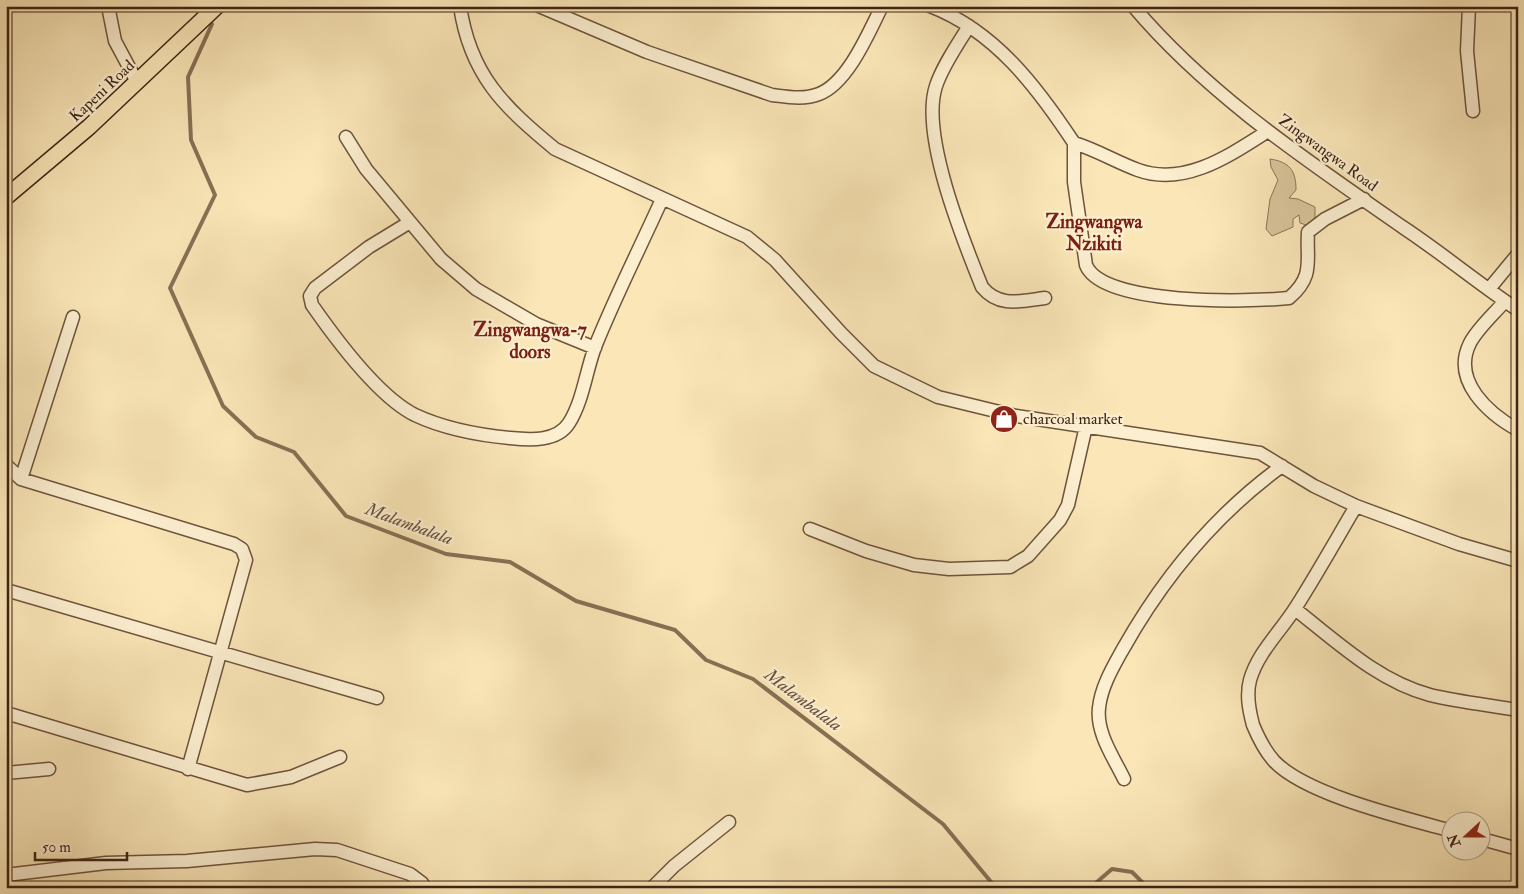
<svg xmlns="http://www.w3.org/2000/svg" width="1524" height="894" font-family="'IM FELL Double Pica',serif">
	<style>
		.green { fill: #dac59b; stroke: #8c7458 }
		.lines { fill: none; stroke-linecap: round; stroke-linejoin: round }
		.stream { stroke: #887055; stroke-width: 4 }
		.minor-casing { stroke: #6d543d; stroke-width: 15 }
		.major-casing { stroke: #3e2314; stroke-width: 18 }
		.minor { stroke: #fcefd0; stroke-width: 12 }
		.major { stroke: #fae6b7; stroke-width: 15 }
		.labels { text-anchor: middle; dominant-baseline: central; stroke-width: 4.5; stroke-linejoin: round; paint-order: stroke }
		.street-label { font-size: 16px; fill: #3e2314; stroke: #fcefd0 }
		.poi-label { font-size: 16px; fill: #3e2314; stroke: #fcefd0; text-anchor: start }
		.water-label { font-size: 18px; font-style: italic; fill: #69503a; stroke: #fcefd0 }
		.quarter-label { font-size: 19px; font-weight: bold; fill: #7a1f14; stroke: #fcefd0 }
	</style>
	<rect width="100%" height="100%" fill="#fae6b7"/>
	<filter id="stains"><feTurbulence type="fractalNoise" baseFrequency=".004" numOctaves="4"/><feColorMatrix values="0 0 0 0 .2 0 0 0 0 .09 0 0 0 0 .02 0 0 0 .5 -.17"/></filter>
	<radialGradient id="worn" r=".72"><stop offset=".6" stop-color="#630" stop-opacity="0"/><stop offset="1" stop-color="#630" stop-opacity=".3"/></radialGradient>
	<!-- green -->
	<path class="green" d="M1270 159C1290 162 1296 171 1296 190L1289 198 1298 199 1315 207V217L1309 226 1300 223 1299 215 1293 219V227L1272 236 1266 229 1270 199 1278 180 1271 167Z"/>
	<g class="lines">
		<!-- stream -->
		<path class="stream" d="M212 24 188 77 191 140 215 195 170 288 223 406 256 437 294 452 346 516 446 554 510 562 576 601 675 630 706 660 753 679 943 824 996 888
			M1090 888 1112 869 1132 872 1148 888"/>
		<defs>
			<path id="minor" d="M108 6 115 41 137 82
				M460 6C470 75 504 107 555 149L747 237 775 260 841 333 874 366 938 397 1016 416 1260 453 1314 486 1356 506 1459 544 1518 561
				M539 6 647 52 772 95C788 97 804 100 819 94 848 83 869 32 882 6
				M930 6C995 31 1037 87 1074 143 1097 150 1116 162 1138 170 1185 187 1230 155 1268 131
				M1133 6C1209 96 1308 161 1404 228 1443 254 1479 284 1518 310
				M1469 6 1467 51 1473 111
				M969 26C958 44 943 65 936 86 920 134 963 240 982 287 999 308 1021 301 1045 298
				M346 137 366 169 441 259 476 289 536 324 595 348
				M1074 143V182L1086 265C1102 306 1250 302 1289 298 1315 276 1306 260 1308 232L1325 219 1364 199
				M410 222 369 247 315 288 310 296 312 305C335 338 379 397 415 415 445 429 478 435 510 438 530 440 557 442 569 423 583 401 586 371 595 347 615 297 640 248 662 199
				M1489 289 1518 254
				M1505 301C1494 314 1478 328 1470 343 1451 381 1489 414 1518 430
				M6 465 21 479 234 544 242 549 246 560 188 769
				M21 479 73 317
				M1356 506C1336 540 1317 574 1296 607 1281 631 1258 652 1250 680 1246 695 1249 710 1253 725 1258 737 1265 751 1274 761 1306 795 1405 818 1452 831
				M810 529 866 551 914 565 949 569 1010 567 1028 556 1060 520 1068 505 1086 426
				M6 590 377 698
				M1295 609C1337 642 1378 681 1430 695 1459 702 1489 705 1518 710
				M6 713 247 785 291 777 340 757
				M6 773 49 769
				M1124 779C1114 758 1096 733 1099 708 1101 687 1113 667 1123 649 1163 578 1216 514 1282 466
				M1482 839 1518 849
				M6 875 106 863 187 861 315 849 337 850 410 874 422 883 425 888
				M652 888 674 866 729 822"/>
			<path id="major" d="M6 197 89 127 217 6"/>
		</defs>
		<!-- minor casing -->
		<use href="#minor" class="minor-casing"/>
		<!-- major casing -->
		<use href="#major" class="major-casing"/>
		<!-- minor -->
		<use href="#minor" class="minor"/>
		<!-- major -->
		<use href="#major" class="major"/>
	</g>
	<!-- icons -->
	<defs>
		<symbol id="shop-disc" viewBox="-11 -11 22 22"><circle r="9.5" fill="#8f2418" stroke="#fcefd0"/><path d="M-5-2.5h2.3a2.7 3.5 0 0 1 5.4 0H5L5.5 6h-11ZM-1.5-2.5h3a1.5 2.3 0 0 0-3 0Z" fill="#fff"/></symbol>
	</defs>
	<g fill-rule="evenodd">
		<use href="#shop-disc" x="988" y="403" width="32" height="32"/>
	</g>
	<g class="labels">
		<!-- street labels -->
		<g class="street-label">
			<text transform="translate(102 91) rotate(-43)">Kapeni Road</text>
			<text transform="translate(1328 153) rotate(36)">Zingwangwa Road</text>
		</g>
		<!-- poi labels -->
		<g class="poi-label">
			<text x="1023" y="419">charcoal market</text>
		</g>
		<!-- water labels -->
		<g class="water-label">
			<text transform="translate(409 524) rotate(20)">Malambalala</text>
			<text transform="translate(803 700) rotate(37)">Malambalala</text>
		</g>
		<!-- quarter labels -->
		<g class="quarter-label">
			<text x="1094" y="222">Zingwangwa<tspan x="1094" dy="22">Nzikiti</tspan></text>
			<text x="530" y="330">Zingwangwa-7<tspan x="530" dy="22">doors</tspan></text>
		</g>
	</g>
	<!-- margin -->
	<rect width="1524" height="894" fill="none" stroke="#fae6b7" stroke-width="25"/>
	<rect x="8" y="8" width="1509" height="879" fill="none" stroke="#3e2314" stroke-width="2.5"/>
	<rect x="12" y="12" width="1499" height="869" fill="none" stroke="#3e2314"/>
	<!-- north arrow -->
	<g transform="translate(1466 836) rotate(249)"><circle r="24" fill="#fcefd0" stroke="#b09d85"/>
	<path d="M0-4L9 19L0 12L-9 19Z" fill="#8f2418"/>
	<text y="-8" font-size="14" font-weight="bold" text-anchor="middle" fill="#3e2314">N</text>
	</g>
	<!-- scale -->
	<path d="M35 852v8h92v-8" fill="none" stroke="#3e2314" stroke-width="2.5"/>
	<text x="42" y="852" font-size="15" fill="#3e2314" stroke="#fcefd0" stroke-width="4" paint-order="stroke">50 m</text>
	<rect width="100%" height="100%" filter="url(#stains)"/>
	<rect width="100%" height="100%" fill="url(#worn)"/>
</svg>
